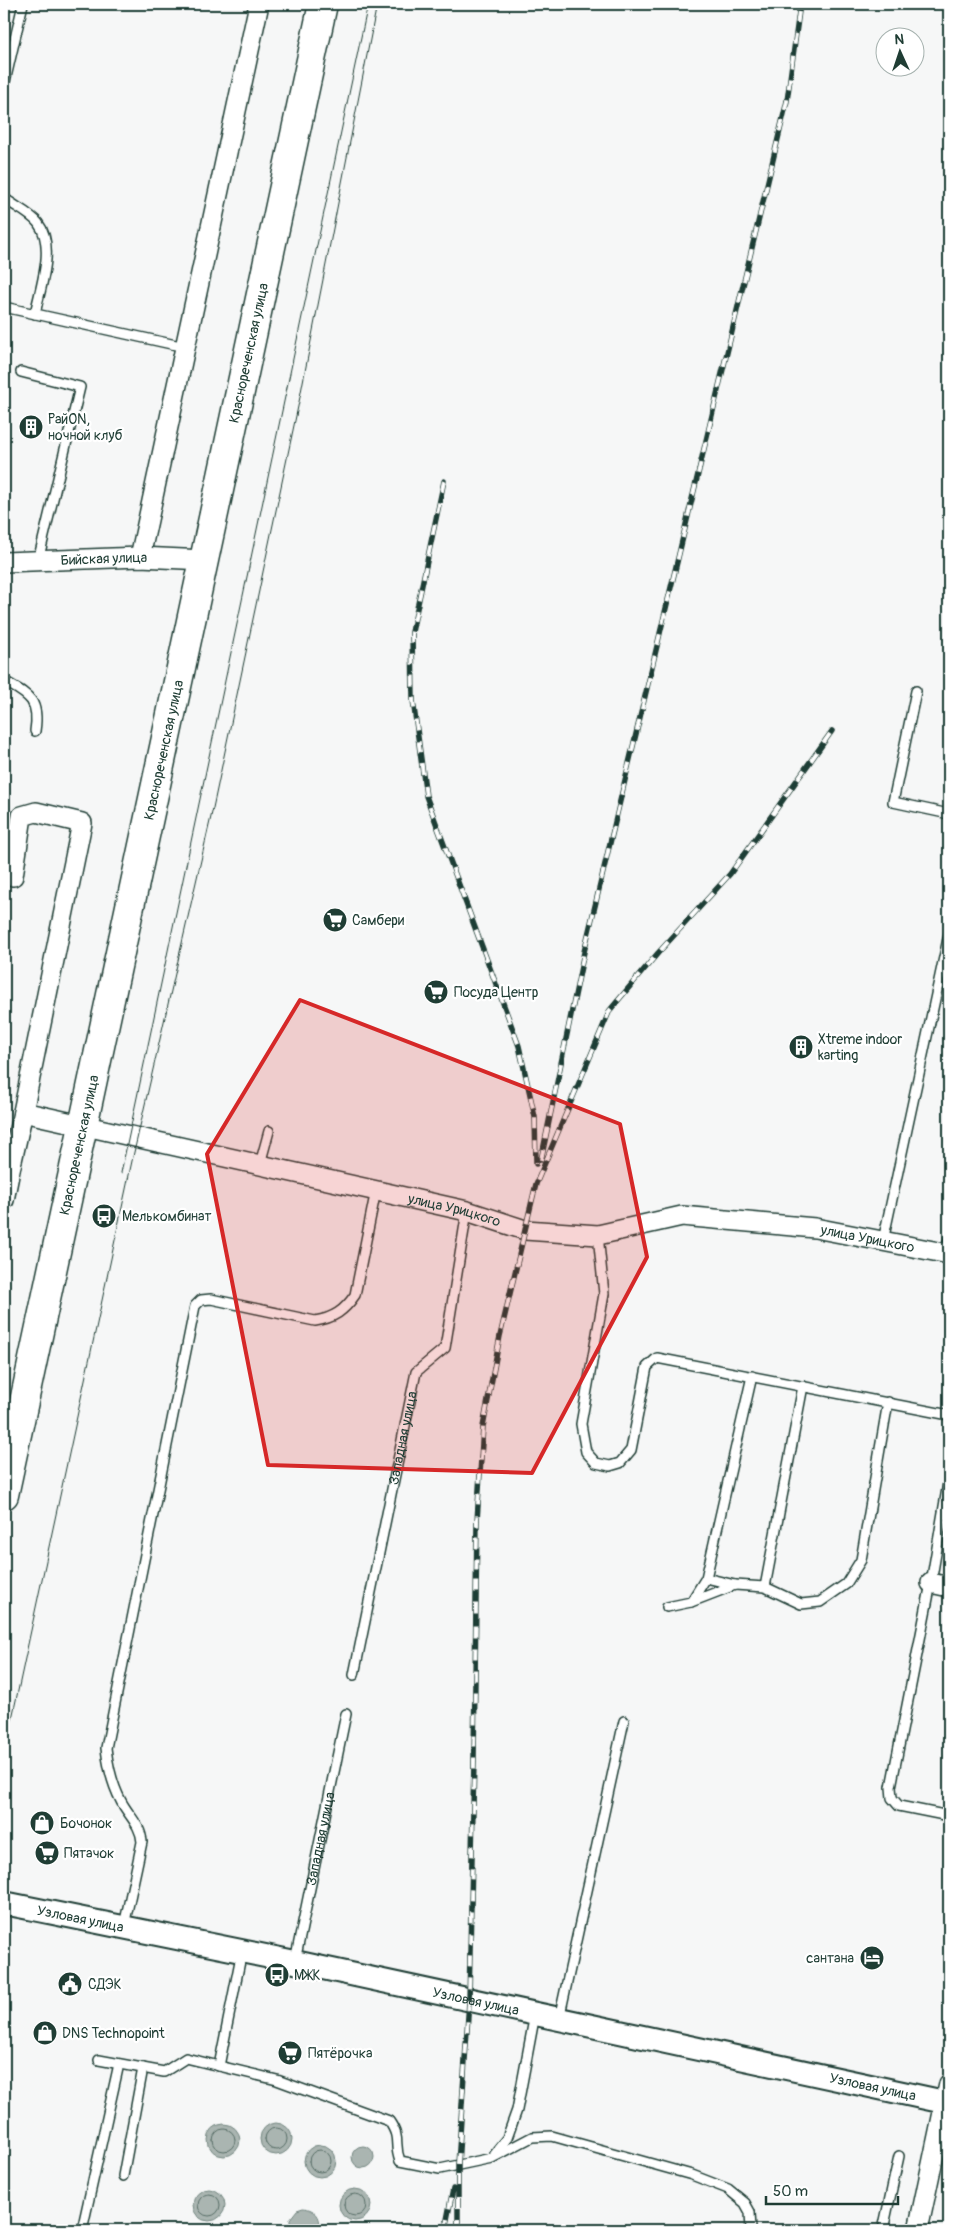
<svg xmlns="http://www.w3.org/2000/svg" width="953" height="2234" font-family="Pangolin,sans-serif">
	<style>
		.water { fill: #aab5b1; stroke: #72857f }
		.lines { fill: none; stroke-linecap: round; stroke-linejoin: round }
		.shore { stroke: #576d66; stroke-width: 1 }
		.service-casing { stroke: #1f3d34; stroke-width: 12 }
		.minor-casing { stroke: #1f3d34; stroke-width: 22 }
		.tertiary-casing { stroke: #1f3d34; stroke-width: 26 }
		.primary-casing { stroke: #1f3d34; stroke-width: 31 }
		.service { stroke: #fff; stroke-width: 9 }
		.minor { stroke: #fff; stroke-width: 19 }
		.tertiary { stroke: #fff; stroke-width: 22 }
		.primary { stroke: #fff; stroke-width: 28 }
		.tram { stroke: #1f3d34; stroke-width: 1 }
		.rail-casing { stroke: #1f3d34; stroke-width: 5.5 }
		.rail { stroke: #fff; stroke-width: 4; stroke-dasharray: 11; stroke-linecap: butt }
		.marked { fill: #d62828; fill-opacity: 0.2; stroke: #d62828; stroke-width: 4; stroke-linejoin: round }
		.labels { text-anchor: middle; dominant-baseline: central; stroke-width: 4.5; stroke-linejoin: round; paint-order: stroke }
		.street-label { font-size: 14px; fill: #1f3d34; stroke: #fff }
		.poi-label { font-size: 14px; fill: #1f3d34; stroke: #fff; text-anchor: start }
	</style>
	<rect width="100%" height="100%" fill="#f6f7f7"/>
	<filter id="ink" filterUnits="userSpaceOnUse"><feTurbulence type="fractalNoise" baseFrequency=".02" numOctaves="2"/><feDisplacementMap in="SourceGraphic" scale="10" xChannelSelector="R" yChannelSelector="G"/><feConvolveMatrix kernelMatrix="1 2 1 2 8 2 1 2 1" color-interpolation-filters="sRGB"/></filter>
	<g filter="url(#ink)">
		<!-- water -->
		<path class="water" d="M260 2139a16 16 0 1 1 32 0a16 16 0 1 1-32 0Z
			M208 2140a16 16 0 1 1 32 0a16 16 0 1 1-32 0Z
			M304 2161a16 16 0 1 1 32 0a16 16 0 1 1-32 0Z
			M352 2157a11 11 0 1 1 22 0a11 11 0 1 1-22 0Z
			M339 2205a16 16 0 1 1 32 0a16 16 0 1 1-32 0Z
			M193 2205a16 16 0 1 1 32 0a16 16 0 1 1-32 0Z
			M303 2208C316 2209 322 2218 319 2230H290V2219L297 2210Z"/>
		<g class="lines">
			<!-- shore -->
			<path class="shore" d="M265 2139a11 11 0 1 1 22 0a11 11 0 1 1-22 0Z
				M213 2140a11 11 0 1 1 22 0a11 11 0 1 1-22 0Z
				M309 2161a11 11 0 1 1 22 0a11 11 0 1 1-22 0Z
				M344 2205a11 11 0 1 1 22 0a11 11 0 1 1-22 0Z
				M198 2205a11 11 0 1 1 22 0a11 11 0 1 1-22 0Z"/>
			<defs>
				<g id="service">
					<path d="M4 86 23 4"/>
					<path d="M4 198C14 206 30 213 38 223 56 246 40 288 35 314"/>
					<path d="M4 307 185 347"/>
					<path d="M21 372 80 387 38 561"/>
					<path d="M4 681C28 695 40 699 35 731"/>
					<path d="M916 691 893 802 949 814"/>
					<path d="M260 1164 269 1131"/>
					<path d="M598 1235 604 1294 581 1424 586 1452 596 1463 610 1466 620 1463 631 1450 647 1367 657 1358 949 1415"/>
					<path d="M883 1241 949 934"/>
					<path d="M946 1253 949 1239"/>
					<path d="M949 1477 931 1583 891 1787 892 1798 899 1806 949 1816"/>
					<path d="M706 1578 735 1585 765 1587 801 1604 820 1602 846 1584 861 1560 888 1402"/>
					<path d="M765 1587 803 1386"/>
					<path d="M691 1602 735 1585"/>
					<path d="M667 1607 691 1602 706 1578 752 1376"/>
					<path id="s1" d="M354 1675 416 1372 445 1348 467 1211"/>
					<path d="M124 1926 142 1842C141 1825 128 1815 121 1801 112 1784 108 1766 106 1748L195 1306 201 1300 211 1299 315 1321C334 1318 344 1311 355 1295L376 1190"/>
					<path id="s2" d="M295 1961 346 1714"/>
					<path d="M559 2019 624 1721"/>
					<path d="M99 2060 164 2072 186 2058 277 2080 389 2121C402 2140 393 2143 400 2161L440 2169 492 2158 532 2137 552 2136 692 2175 728 2189 745 2203 750 2212 751 2230"/>
					<path d="M219 2066 242 1951"/>
					<path d="M495 2153 507 2138 517 2110 535 2014"/>
					<path d="M123 2176 143 2068"/>
					<path d="M82 2230 119 2064"/>
					<path d="M883 2230 899 2156"/>
				</g>
				<g id="minor">
					<path d="M140 557 259 4"/>
					<path id="s3" d="M4 562 140 557 205 560"/>
					<path d="M13 876 22 816 36 812 82 823 23 1112"/>
					<path id="s4" d="M4 1163 11 1165 23 1112 467 1211 525 1230 598 1235 682 1216 815 1228 949 1254"/>
					<path d="M4 1200 11 1165"/>
					<path d="M931 1583 949 1587"/>
					<path d="M918 2230 949 2084"/>
				</g>
				<g id="tertiary">
					<path id="s5" d="M4 1903 295 1962 949 2103"/>
				</g>
				<g id="primary">
					<path id="s6" d="M4 1495 323 4"/>
				</g>
			</defs>
			<!-- service casing -->
			<use href="#service" class="service-casing"/>
			<!-- minor casing -->
			<use href="#minor" class="minor-casing"/>
			<!-- tertiary casing -->
			<use href="#tertiary" class="tertiary-casing"/>
			<!-- primary casing -->
			<use href="#primary" class="primary-casing"/>
			<!-- service -->
			<use href="#service" class="service"/>
			<!-- minor -->
			<use href="#minor" class="minor"/>
			<!-- tertiary -->
			<use href="#tertiary" class="tertiary"/>
			<!-- primary -->
			<use href="#primary" class="primary"/>
			<!-- tram -->
			<path class="tram" d="M121 1173 368 4
				M4 1756 132 1161 213 808 300 397 377 4"/>
			<defs>
				<path id="rail" d="M444 481 412 632 413 700 426 796 519 1046 535 1117 536 1164
					M541 1160 584 952 787 101 800 4
					M445 2230 453 2189
					M458 2230V2164L469 2001 474 1761 477 1521 483 1427 500 1336 525 1230 536 1184 610 1010 658 953 730 874 832 731"/>
			</defs>
			<!-- rail casing -->
			<use href="#rail" class="rail-casing"/>
			<!-- rail -->
			<use href="#rail" class="rail"/>
		</g>
	</g>
	<!-- marked area -->
	<path class="marked" d="M300 1000 620 1124 647 1257 532 1473 268 1465 207 1154Z"/>
	<!-- icons -->
	<defs>
		<symbol id="building-disc" viewBox="-11 -11 22 22"><circle r="9.5" fill="#1f3d34" stroke="#fff"/><path d="M-4-6H4V6H1V3H-1V6H-4ZM-2.5-4.3h1.7v1.8h-1.7ZM.8-4.3h1.7v1.8H.8ZM-2.5-1h1.7V.8h-1.7ZM.8-1h1.7V.8H.8Z" fill="#fff"/></symbol>
		<symbol id="supermarket-disc" viewBox="-11 -11 22 22"><circle r="9.5" fill="#1f3d34" stroke="#fff"/><path d="M-6-5.5h2.5l.6 2H6L4.5 2H-2.5L-4.4-4H-6ZM-1.5 3.2a1.3 1.3 0 1 0 .1 0ZM3 3.2a1.3 1.3 0 1 0 .1 0Z" fill="#fff"/></symbol>
		<symbol id="bus-disc" viewBox="-11 -11 22 22"><circle r="9.5" fill="#1f3d34" stroke="#fff"/><path d="M-5-6H5V4H4V6H2V4H-2V6H-4V4H-5ZM-3.5-4V0h7V-4ZM-3.5 1.2v1.5H-2V1.2ZM2 1.2v1.5H3.5V1.2Z" fill="#fff"/></symbol>
		<symbol id="shop-disc" viewBox="-11 -11 22 22"><circle r="9.5" fill="#1f3d34" stroke="#fff"/><path d="M-5-2.5h2.3a2.7 3.5 0 0 1 5.4 0H5L5.5 6h-11ZM-1.5-2.5h3a1.5 2.3 0 0 0-3 0Z" fill="#fff"/></symbol>
		<symbol id="hotel-disc" viewBox="-11 -11 22 22"><circle r="9.5" fill="#1f3d34" stroke="#fff"/><path d="M-6-4.5h1.5V1H6V5H4.5V3h-9V5H-6ZM-4 0a1.8 1.8 0 1 1 3.6 0ZM.5 0V-2.5h3Q6-2.5 6 0Z" fill="#fff"/></symbol>
		<symbol id="civic-disc" viewBox="-11 -11 22 22"><circle r="9.5" fill="#1f3d34" stroke="#fff"/><path d="M-.6-6.5H3V-4.5H.6V-3L4-1V1h2V6H-6V1h2V-1L-.6-3ZM-1.2 2.5V6h2.4V2.5Z" fill="#fff"/></symbol>
	</defs>
	<g fill-rule="evenodd">
		<use href="#building-disc" x="17" y="413" width="28" height="28"/>
		<use href="#supermarket-disc" x="321" y="906" width="28" height="28"/>
		<use href="#supermarket-disc" x="422" y="978" width="28" height="28"/>
		<use href="#building-disc" x="787" y="1033" width="28" height="28"/>
		<use href="#bus-disc" x="90" y="1202" width="28" height="28"/>
		<use href="#shop-disc" x="28" y="1809" width="28" height="28"/>
		<use href="#supermarket-disc" x="33" y="1839" width="28" height="28"/>
		<use href="#hotel-disc" x="858" y="1944" width="28" height="28"/>
		<use href="#bus-disc" x="263" y="1961" width="28" height="28"/>
		<use href="#civic-disc" x="56" y="1970" width="28" height="28"/>
		<use href="#shop-disc" x="31" y="2019" width="28" height="28"/>
		<use href="#supermarket-disc" x="276" y="2039" width="28" height="28"/>
	</g>
	<g class="labels">
		<!-- street labels -->
		<g class="street-label">
			<text stroke="none"><textPath href="#s6" startOffset="1168">Краснореченская улица</textPath></text>
			<text stroke="none"><textPath href="#s3" startOffset="100">Бийская улица</textPath></text>
			<text stroke="none"><textPath href="#s6" startOffset="762">Краснореченская улица</textPath></text>
			<text stroke="none"><textPath href="#s6" startOffset="358">Краснореченская улица</textPath></text>
			<text stroke="none"><textPath href="#s4" startOffset="504">улица Урицкого</textPath></text>
			<text stroke="none"><textPath href="#s4" startOffset="924">улица Урицкого</textPath></text>
			<text stroke="none"><textPath href="#s1" startOffset="242">Западная улица</textPath></text>
			<text stroke="none"><textPath href="#s2" startOffset="125">Западная улица</textPath></text>
			<text stroke="none"><textPath href="#s5" startOffset="78">Узловая улица</textPath></text>
			<text stroke="none"><textPath href="#s5" startOffset="482">Узловая улица</textPath></text>
			<text stroke="none"><textPath href="#s5" startOffset="888">Узловая улица</textPath></text>
		</g>
		<!-- poi labels -->
		<g class="poi-label">
			<text x="48" y="419">РайON,<tspan x="48" dy="16">ночной клуб</tspan></text>
			<text x="352" y="920">Самбери</text>
			<text x="454" y="992">Посуда Центр</text>
			<text x="818" y="1039">Xtreme indoor<tspan x="818" dy="16">karting</tspan></text>
			<text x="122" y="1216">Мелькомбинат</text>
			<text x="60" y="1823">Бочонок</text>
			<text x="64" y="1853">Пятачок</text>
			<text x="854" y="1958" text-anchor="end">сантана</text>
			<text x="294" y="1975">МЖК</text>
			<text x="88" y="1984">СДЭК</text>
			<text x="62" y="2033">DNS Technopoint</text>
			<text x="308" y="2053">Пятёрочка</text>
		</g>
	</g>
	<!-- margin -->
	<rect width="953" height="2234" fill="none" stroke="#fff" stroke-width="20"/>
	<rect x="10" y="10" width="933" height="2214" fill="none" stroke="#1f3d34" stroke-width="2" filter="url(#ink)"/>
	<!-- north arrow -->
	<g transform="translate(900 52) rotate(357)"><circle r="24" fill="#ffffff" stroke="#a5b1ae"/>
	<path d="M0-4L9 19L0 12L-9 19Z" fill="#1f3d34"/>
	<text y="-8" font-size="14" font-weight="bold" text-anchor="middle" fill="#1f3d34">N</text>
	</g>
	<!-- scale -->
	<path d="M766 2196v8h132v-8" fill="none" stroke="#1f3d34" stroke-width="2.5"/>
	<text x="773" y="2196" font-size="15" fill="#1f3d34" stroke="#ffffff" stroke-width="4" paint-order="stroke">50 m</text>
</svg>
